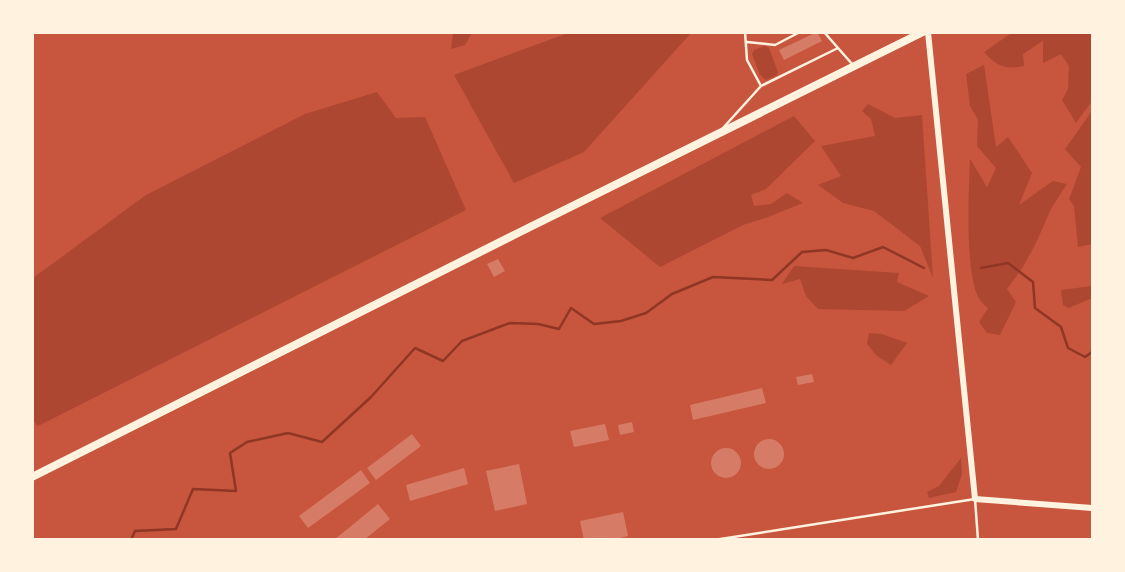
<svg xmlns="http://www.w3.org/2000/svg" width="1125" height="572" font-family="Mulish,sans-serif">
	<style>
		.green { fill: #ae4732 }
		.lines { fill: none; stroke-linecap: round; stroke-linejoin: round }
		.stream { stroke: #8f3625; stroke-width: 2.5 }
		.building { fill: #d67c66 }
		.service { stroke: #fff3e0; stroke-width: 2.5 }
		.tertiary { stroke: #fff3e0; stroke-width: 6 }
		.primary { stroke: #fff3e0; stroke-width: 8 }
	</style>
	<rect width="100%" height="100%" fill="#c8553d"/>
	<!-- green -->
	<path class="green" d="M1013 32 1092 33V101L1076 123 1062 100 1068 89 1069 66 1061 54 1043 63V41L1023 54 1024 66C1004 70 997 66 984 52Z
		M453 33V32L472 33 465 45 451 49Z
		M568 33H691L584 152 514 183 454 75Z
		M765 46 769 48 778 72 777 75 766 80 760 75 752 54 754 50Z
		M984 65 996 147 1008 137 1032 173 1019 205 1053 181 1067 184 1051 209 1036 243 1023 267 1007 289 1016 302 1000 335 987 333 979 322 988 308C985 306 982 303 980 300 964 277 969 188 970 159L987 187 996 168 977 146 978 120 970 106 966 74Z
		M377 92 396 118 425 117 466 210 38 426 33 421V278L146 195 305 114Z
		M868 104 895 118 922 115 933 278 920 246 874 211 843 203 818 185 841 176 821 146 875 136 871 119 862 111Z
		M1092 111V244L1078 247 1074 206 1069 199 1081 167 1065 149Z
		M794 116 815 141 766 189 751 195 754 206 771 204 787 193 803 203 768 217 743 225 660 267 600 218Z
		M794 266 899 273 897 282 929 296 904 311 818 309 806 296 800 279 782 284Z
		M1092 286V298L1069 308 1063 305 1061 290Z
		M869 333 882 334 907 343 891 365 877 356 867 344Z
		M961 458 962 474 956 492 929 498 927 492 939 486Z"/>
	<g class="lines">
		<!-- stream -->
		<path class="stream" d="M981 268 1008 263 1033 282 1035 308 1061 327 1068 348 1085 357 1092 352
			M131 540 135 531 176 529 193 489 236 491 230 453 247 442 288 433 322 442 371 397 415 348 443 361 462 341 510 323 538 324 559 329 571 308 594 324 621 321 646 313 672 294 713 277 772 280 802 252 826 250 853 258 883 247 924 268"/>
	</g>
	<!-- building -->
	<path class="building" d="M817 32 822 41 784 60 779 50Z
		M498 259 505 271 494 277 487 264Z
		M812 374 814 382 798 385 796 377Z
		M762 388 766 403 693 420 690 405Z
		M632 422 634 432 620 435 618 425Z
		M605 424 609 440 574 447 570 431Z
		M412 434 421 446 376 480 367 468Z
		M754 454a15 15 0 1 1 30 0a15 15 0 1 1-30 0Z
		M711 463a15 15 0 1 1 30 0a15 15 0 1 1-30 0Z
		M519 464 527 504 495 511 486 471Z
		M464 468 468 484 410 501 406 485Z
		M361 470 370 483 308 528 299 516Z
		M378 504 390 519 364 540H334Z
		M623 512 628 536 612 540H584L580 521Z"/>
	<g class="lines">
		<!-- service -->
		<path class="service" d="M745 32 747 60 761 86
			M824 32 838 48
			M747 42 775 45 800 32
			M723 128 761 86 838 48 853 65
			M714 540 975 499 978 540"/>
		<!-- tertiary -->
		<path class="tertiary" d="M928 32 975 499 1092 508"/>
		<!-- primary -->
		<path class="primary" d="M32 477 516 234 923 32"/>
	</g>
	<!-- border -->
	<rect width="1125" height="572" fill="none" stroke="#fff3e0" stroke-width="68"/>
</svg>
